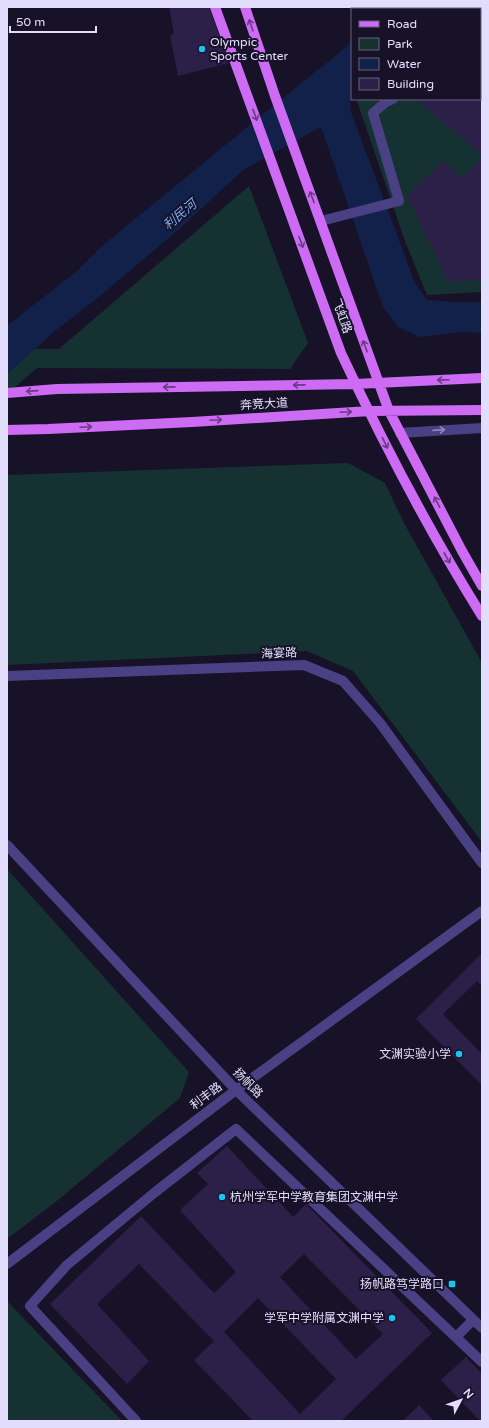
<svg xmlns="http://www.w3.org/2000/svg" width="489" height="1428" font-family="'Varela Round','Noto Sans SC',sans-serif">
	<style>
		.green { fill: #163132 }
		.water { fill: #11214a }
		.building { fill: #2c2049; fill-rule: evenodd }
		.lines { fill: none; stroke-linecap: round; stroke-linejoin: round }
		.minor { stroke: #4a4184; stroke-width: 10 }
		.major { stroke: #ce6bf5; stroke-width: 10 }
		.oneway { stroke: #6a3a85 }
		.oneway2 { stroke: #8f87ba }
		.poi-dot { fill: #16c6ef; stroke: #181229; stroke-width: 1.5 }
		.labels { text-anchor: middle; dominant-baseline: central; stroke-width: 4; stroke-linejoin: round; paint-order: stroke }
		.poi-label { font-size: 12px; fill: #e3ddfd; stroke: #181229; text-anchor: end }
		.street-label { font-size: 12px; fill: #e3ddfd; stroke: #181229 }
		.water-label { font-size: 13px; font-style: italic; fill: #72acf5; stroke: #181229 }
	</style>
	<rect width="100%" height="100%" fill="#181229"/>
	<!-- green -->
	<path class="green" d="M482 12V292L427 295 405 241 357 101 362 99H480V15Z
		M249 186 308 343 290 369 37 368 7 394V349H59Z
		M348 463 385 483 404 523 482 663V842L353 671 307 651 7 665V475Z
		M7 869 189 1072 180 1098 58 1200 7 1239Z
		M7 1301 122 1421H7Z"/>
	<!-- water -->
	<path class="water" d="M384 7H455L454 9H382Z
		M352 41V89L350 93 351 112 415 283 427 300 456 302H482V333L462 332 420 337 398 327 383 307 321 127 243 170 177 231 95 300 55 331 7 374V326L77 271 102 246 305 80 343 50Z"/>
	<!-- building -->
	<path class="building" d="M169 7H209L229 63 178 76 170 35 174 34Z
		M416 99H482V155Z
		M482 158V280L448 281 407 196 443 161 462 178Z
		M482 953V986L477 981 443 1014 482 1054V1085L416 1019Z
		M227 1146 293 1217 306 1204 432 1333 341 1421H253L194 1360 214 1341 139 1264 97 1304 149 1361 127 1384 50 1304 141 1216 214 1293 236 1272 180 1210 208 1184 197 1173ZM304 1254 383 1334 356 1359 280 1277ZM258 1298 336 1379 300 1414 224 1332Z
		M466 1357 482 1374V1421H480L441 1380Z
		M419 1405 434 1421H403Z"/>
	<g class="lines">
		<!-- minor -->
		<path class="minor" d="M480 42 482 40
			M321 221 399 201 373 113 386 102 393 99
			M400 433 482 428
			M7 676 304 665 343 681 380 723 482 863
			M7 845 236 1090 482 1328
			M7 1264 236 1090 482 911
			M456 1337 473 1320
			M136 1421 30 1306 67 1265 154 1193 236 1129 482 1362"/>
		<!-- major -->
		<path class="major" d="M215 7 341 353C383 443 429 531 482 616
			M245 7 275 96 389 411 462 551 482 586
			M7 393 57 389 355 384 482 378
			M7 430 48 429 192 422 370 411 482 410"/>
	</g>
	<!-- one-way arrows -->
	<defs><path id="oneway-shaft" d="M-6 0H5M1.5-3L5.5 0L1.5 3" fill="none" stroke-width="1.6" stroke-linecap="round" stroke-linejoin="round"/></defs>
	<g class="oneway">
		<use href="#oneway-shaft" transform="translate(251 25) rotate(-109)"/>
		<use href="#oneway-shaft" transform="translate(255 115) rotate(70)"/>
		<use href="#oneway-shaft" transform="translate(312 197) rotate(-110)"/>
		<use href="#oneway-shaft" transform="translate(301 242) rotate(70)"/>
		<use href="#oneway-shaft" transform="translate(365 346) rotate(-110)"/>
		<use href="#oneway-shaft" transform="translate(443 380) rotate(178)"/>
		<use href="#oneway-shaft" transform="translate(299 385) rotate(179)"/>
		<use href="#oneway-shaft" transform="translate(169 387) rotate(179)"/>
		<use href="#oneway-shaft" transform="translate(32 391) rotate(176)"/>
		<use href="#oneway-shaft" transform="translate(346 412) rotate(-3)"/>
		<use href="#oneway-shaft" transform="translate(216 420) rotate(-3)"/>
		<use href="#oneway-shaft" transform="translate(86 427) rotate(-3)"/>
		<use href="#oneway-shaft" transform="translate(385 443) rotate(64)"/>
		<use href="#oneway-shaft" transform="translate(437 502) rotate(-117)"/>
		<use href="#oneway-shaft" transform="translate(447 558) rotate(61)"/>
	</g>
	<use class="oneway2" href="#oneway-shaft" transform="translate(439 430) rotate(-4)"/>
	<!-- markers -->
	<g class="poi-dot">
		<circle cx="202" cy="49" r="4"/>
		<circle cx="459" cy="1054" r="4"/>
		<circle cx="222" cy="1197" r="4"/>
		<rect x="448" y="1280" width="8" height="8" rx="2"/>
		<circle cx="392" cy="1318" r="4"/>
	</g>
	<g class="labels">
		<!-- poi labels -->
		<g class="poi-label">
			<text x="210" y="42" text-anchor="start">Olympic<tspan x="210" dy="14">Sports Center</tspan></text>
			<text x="451" y="1054">文渊实验小学</text>
			<text x="230" y="1197" text-anchor="start">杭州学军中学教育集团文渊中学</text>
			<text x="444" y="1284">扬帆路笃学路口</text>
			<text x="384" y="1318">学军中学附属文渊中学</text>
		</g>
		<!-- street labels -->
		<g class="street-label">
			<text transform="translate(342 316) rotate(70)">飞虹路</text>
			<text transform="translate(264 404) rotate(-3)">奔竞大道</text>
			<text transform="translate(279 653) rotate(-2)">海宴路</text>
			<text transform="translate(248 1083) rotate(45)">扬帆路</text>
			<text transform="translate(206 1096) rotate(-37)">利丰路</text>
		</g>
		<!-- water labels -->
		<g class="water-label">
			<text transform="translate(180 215) rotate(-40)">利民河</text>
		</g>
	</g>
	<!-- border -->
	<rect width="489" height="1428" fill="none" stroke="#e3ddfd" stroke-width="16"/>
	<!-- legend -->
	<rect x="351" y="8" width="130" height="92" fill="#181229" stroke="#69637e"/>
	<rect x="359" y="21" width="20" height="6" fill="#ce6bf5" stroke="#69637e"/>
	<text x="387" y="28" font-size="12" fill="#e3ddfd">Road</text>
	<rect x="359" y="38" width="20" height="12" fill="#163132" stroke="#69637e"/>
	<text x="387" y="48" font-size="12" fill="#e3ddfd">Park</text>
	<rect x="359" y="58" width="20" height="12" fill="#11214a" stroke="#69637e"/>
	<text x="387" y="68" font-size="12" fill="#e3ddfd">Water</text>
	<rect x="359" y="78" width="20" height="12" fill="#2c2049" stroke="#69637e"/>
	<text x="387" y="88" font-size="12" fill="#e3ddfd">Building</text>
	<!-- north arrow -->
	<g transform="translate(461 1400) rotate(49)" stroke="#181229" stroke-width="3" paint-order="stroke">
	<path d="M0-3L7 15L0 10L-7 15Z" fill="#e3ddfd"/>
	<text y="-6" font-size="11" font-weight="bold" text-anchor="middle" fill="#e3ddfd">N</text>
	</g>
	<!-- scale -->
	<path d="M10 26v6h86v-6" fill="none" stroke="#e3ddfd" stroke-width="2"/>
	<text x="16" y="26" font-size="12" fill="#e3ddfd" stroke="#181229" stroke-width="3" paint-order="stroke">50 m</text>
</svg>
